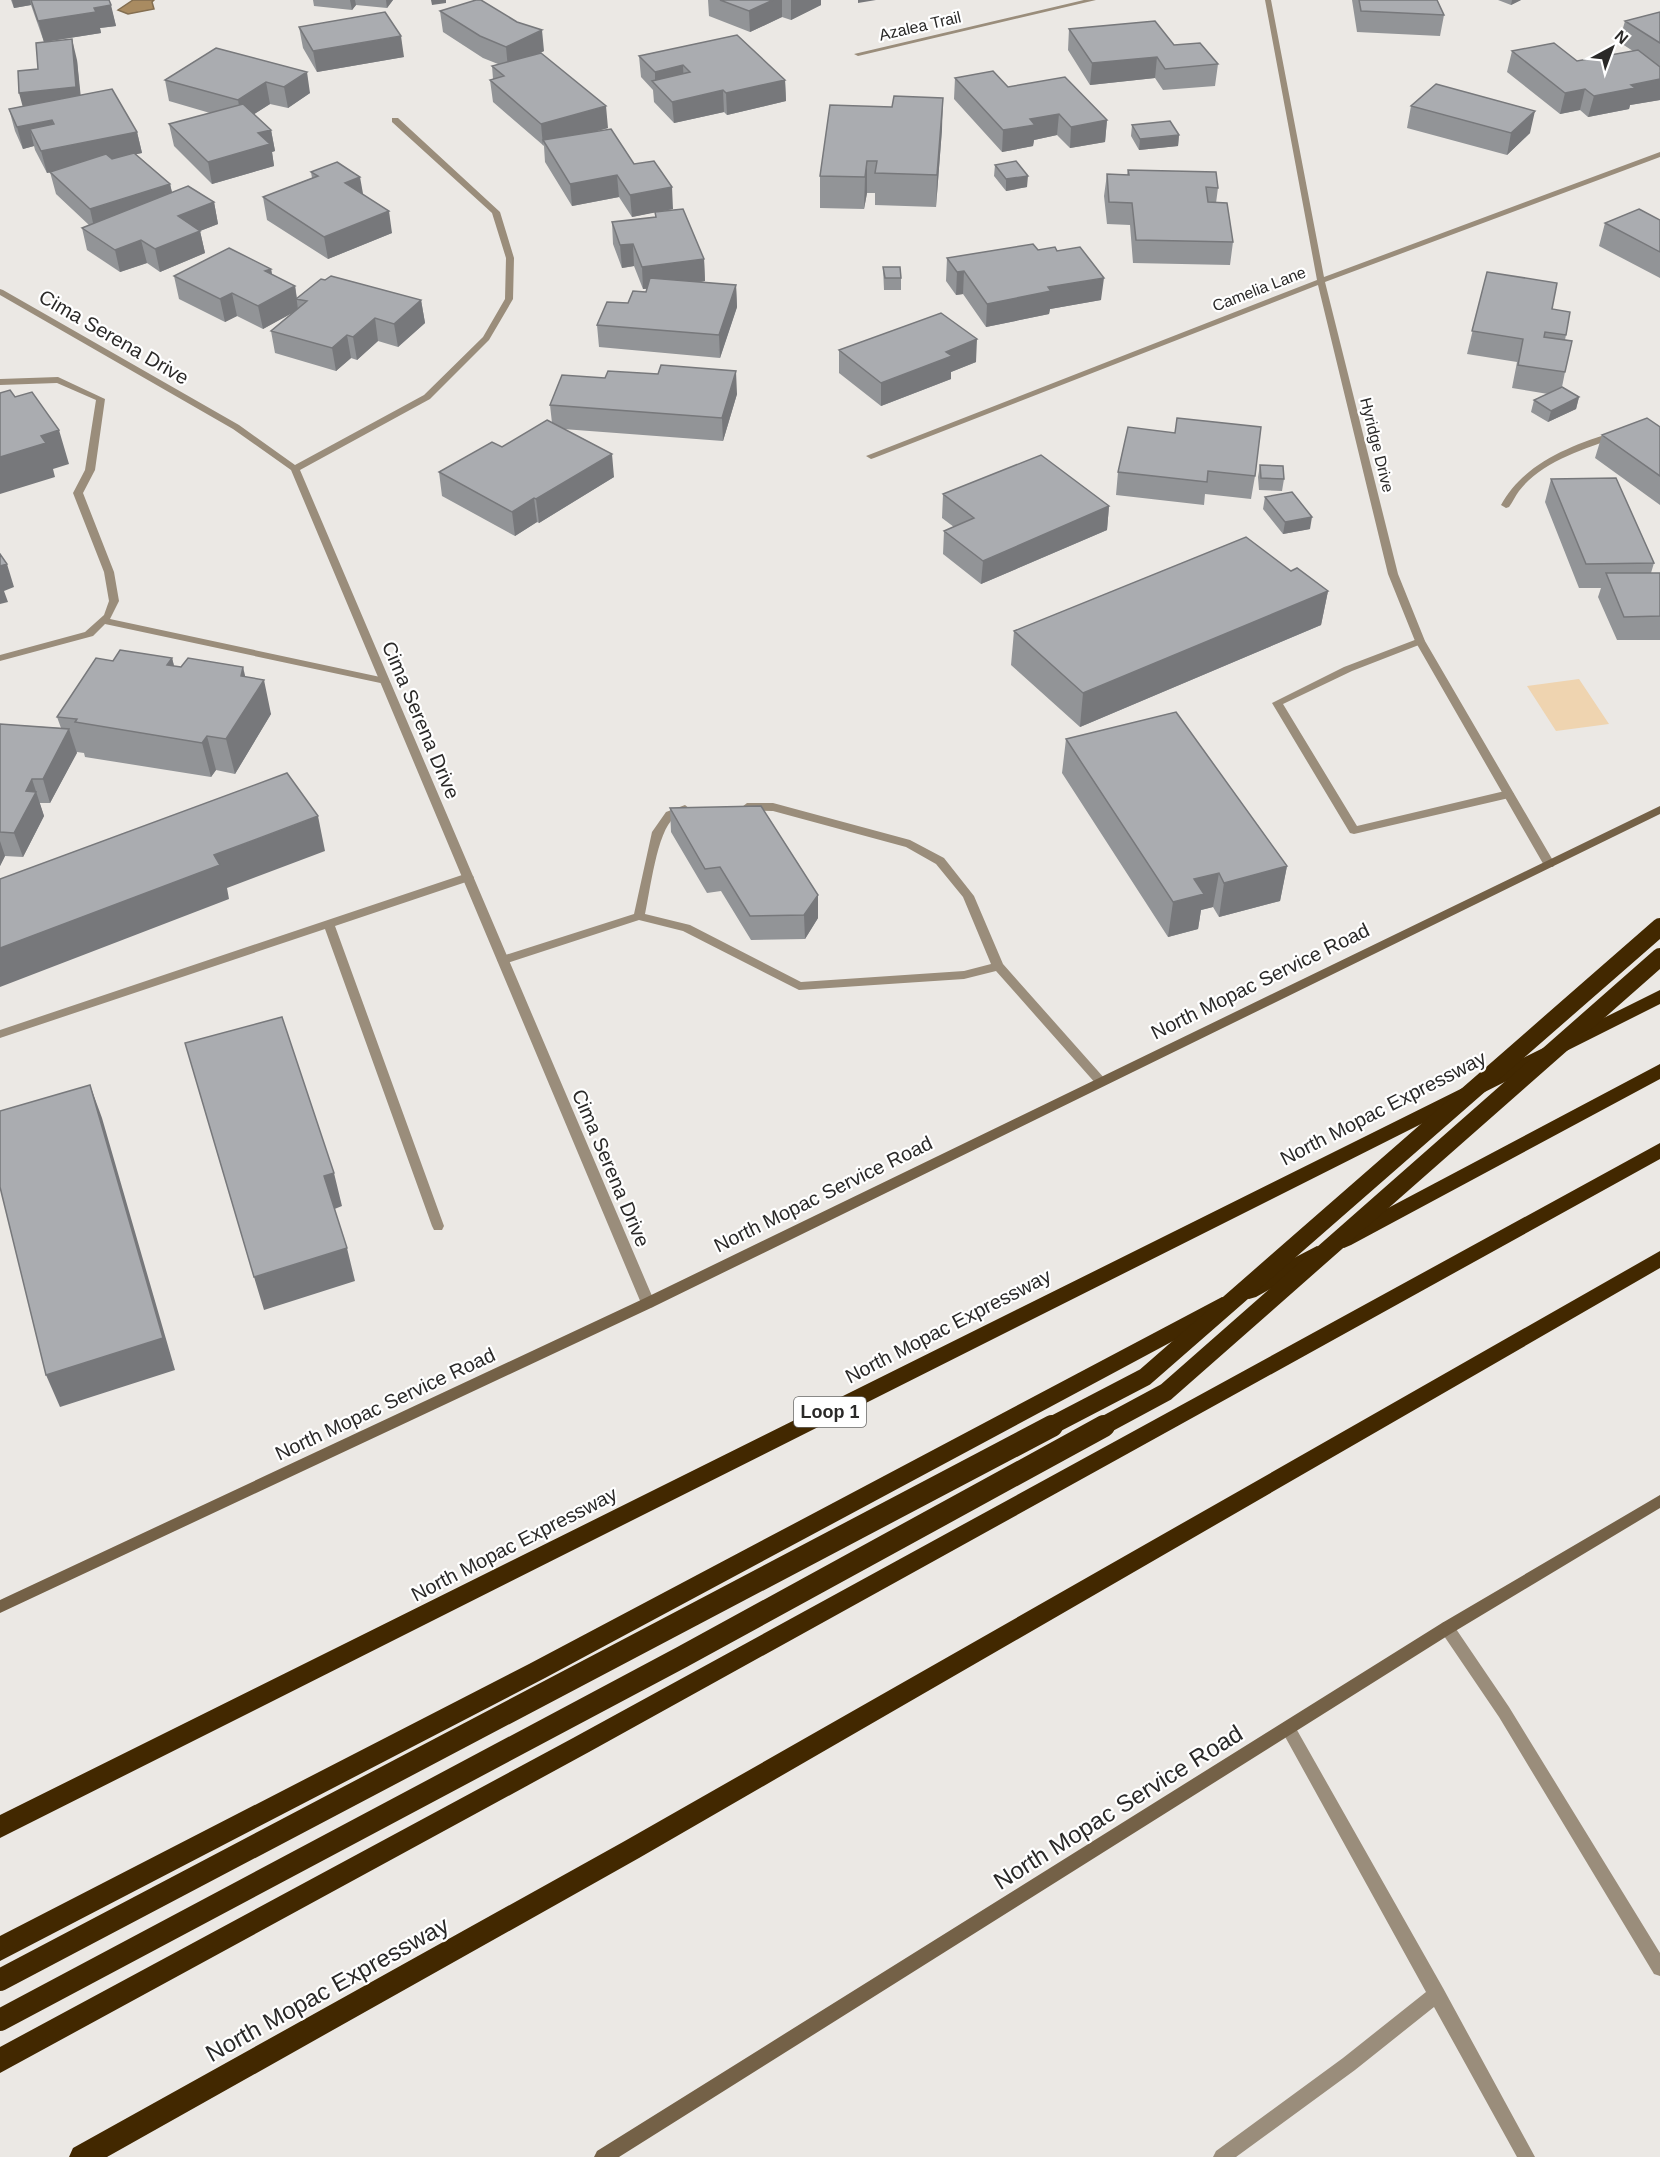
<svg xmlns="http://www.w3.org/2000/svg" width="1660" height="2157" font-family="Helvetica,sans-serif">
	<style>
		.green { fill: #efd4b0 }
		.water { fill: #a98b61; stroke: #836e50; stroke-width: 1.5 }
		.lines { fill: none; stroke-linecap: round; stroke-linejoin: round }
		.service { fill: #9a8d7b; fill-rule: evenodd }
		.minor { fill: #9a8d7b; fill-rule: evenodd }
		.secondary { fill: #746147; fill-rule: evenodd }
		.motorway { fill: #422800; fill-rule: evenodd }
		.motorway-bridge-far1 { stroke: #422800; stroke-width: 18 }
		.motorway-bridge { stroke: #422800; stroke-width: 22 }
		.wall { fill: #929497 }
		.shaded-wall { fill: #77787b }
		.building { fill: #aaacb0; stroke: #77787b; stroke-width: 1.5 }
		.labels { text-anchor: middle; dominant-baseline: central; stroke-width: 4.5; stroke-linejoin: round; paint-order: stroke }
		.far-street-label { font-size: 16px; fill: #2a2928; stroke: #fff }
		.shield { fill: #fff; stroke: #6a6968; stroke-width: 1.5 }
		.shield-label { font-size: 18px; font-weight: bold; fill: #2a2928 }
		.street-label { font-size: 20px; fill: #2a2928; stroke: #fff }
		.near-street-label { font-size: 24px; fill: #2a2928; stroke: #fff }
	</style>
	<rect width="100%" height="100%" fill="#ebe8e4"/>
	<!-- green -->
	<path class="green" d="M1579 679 1609 724 1556 731 1527 686Z"/>
	<!-- water -->
	<path class="water" d="M133 0H154L152 2 154 9 128 14 118 10Z"/>
	<g class="lines">
		<!-- service -->
		<path class="service" d="M58 377 105 399 95 470 83 493 114 572 119 601 110 619 385 678 389 679V683L385 684 105 624 93 636 0 661V655L85 632 104 615 109 601 104 572 73 493 85 470 96 400 57 383 0 385V379Z
			M1614 432 1619 435 1617 437C1583 450 1542 461 1519 491 1515 496 1513 502 1509 507L1506 508 1501 505C1523 464 1571 445 1614 432Z
			M1420 638 1425 641 1424 643 1352 671 1283 704 1357 826 1509 790 1514 794 1509 798 1354 834 1350 833 1272 703 1344 667Z
			M747 803H773L910 840 944 858 974 896 1003 964 1105 1079 1107 1082 1105 1085H1097L996 971 964 979 799 990 683 931 639 920 507 963H499L497 960 499 957 634 914 652 832 666 812 685 805 690 809C686 814 679 814 674 818 657 831 650 892 645 914L690 925 801 982 964 971 991 964 963 897 936 864 906 847 773 811 743 810 742 807Z
			M468 873 474 877 472 880 335 926 444 1226 442 1230H434L432 1226 325 929 0 1038V1030Z
			M1447 1621 1452 1623 1509 1707 1660 1953V1976L1654 1974 1499 1717 1442 1633 1440 1628 1442 1623Z
			M1288 1721 1293 1723 1443 1988 1535 2157H1517L1434 2007 1355 2070 1236 2157H1213L1216 2151 1343 2058 1426 1992 1283 1733 1280 1728 1283 1723Z"/>
		<!-- minor -->
		<path class="minor" d="M1084 0H1096L858 56 854 54Z
			M1265 0H1271L1324 277 1660 152V157L1325 282 1398 574 1425 641 1555 864 1553 867H1545L1415 641 1388 574 1318 285 874 458 871 459 866 456 1317 280Z
			M392 118H398L500 212 514 258 513 299 489 340 430 399 300 470 655 1303 653 1307 648 1308 643 1307 641 1303 291 470 233 429 0 295V289L3 290 239 425 295 465 424 395 483 337 505 299 506 258 492 213 392 122Z"/>
		<!-- secondary -->
		<path class="secondary" d="M1660 806V814L653 1307 0 1613V1600L643 1299Z
			M1660 1495V1508L1452 1633 619 2157H594L597 2151 1442 1623Z"/>
		<!-- motorway -->
		<path class="motorway" d="M1660 990V1004L0 1838V1815Z
			M1660 1064V1079L1351 1245 1344 1248 1337 1245 1334 1240 1337 1235Z
			M1660 1143V1159L589 1752 0 2073V2047L573 1738Z
			M1317 1246 1324 1249 1327 1254 1324 1259 1256 1297 1249 1299 1242 1297 1239 1291 1242 1285Z
			M1660 1251V1268L639 1858 107 2157H69L73 2148 623 1842Z
			M1222 1297 1229 1299 1232 1305 1229 1311 545 1678 0 1961V1936L529 1664Z"/>
		<!-- motorway-bridge-far1 -->
		<path class="motorway-bridge-far1" d="M1049 1427 1145 1377 1660 927
			M1101 1427 1166 1392 1660 957"/>
		<!-- motorway-bridge -->
		<path class="motorway-bridge" d="M0 1980 1052 1426
			M0 2020 682 1657 1104 1426"/>
	</g>
	<!-- wall -->
	<path class="wall" d="M11 0H109L116 26 100 28 101 33 44 42 31 5 14 8Z
		M313 0H393L387 8 356 5 352 10 314 6Z
		M708 0H821V5L791 20 782 17 750 32 709 16Z
		M1352 0H1437L1444 15 1440 36 1357 32Z
		M1498 0H1521L1511 5Z
		M440 11 544 51 540 53 608 128 597 131 634 164 673 209 659 212 704 259 705 281 701 282 736 285 737 307 720 358 599 347 597 325 646 292 647 289H643L634 266 622 268 613 244 612 222 655 217V212L632 217 619 197 572 206 545 162 544 146 493 102 490 80 493 79 492 66 498 64 483 58 443 32Z
		M1660 12V100L1630 105 1629 109 1588 117 1580 110 1560 114 1507 72 1512 51 1577 61 1633 51 1619 42 1625 21Z
		M299 27 404 57 317 72 303 48Z
		M1069 29 1174 45 1218 64 1215 86 1163 90 1155 78 1090 85 1068 50Z
		M216 48 310 93 288 108 270 104 254 114 271 130 275 151 272 152 274 166 212 184 174 146 169 124 210 113 169 101 165 80Z
		M639 56 785 80 786 101 727 115 724 112 674 123 654 102 653 90 641 77Z
		M77 60 80 95 137 132 142 153 136 154 170 184 172 192 214 202 218 224 200 231 205 253 160 272 147 263 120 272 87 250 82 228 89 225 56 194 50 172 47 173 35 150 34 146 23 149 15 131 9 109 23 106Z
		M955 78 1008 87 1107 120 1105 142 1070 148 1057 135 1034 140 1033 146 1002 152 954 99Z
		M1411 106 1530 133 1507 155 1407 128Z
		M1132 125 1179 135 1178 146 1139 150 1131 136Z
		M942 129 936 207 875 205V193H867L864 209 820 208V176Z
		M995 165 1027 187 1006 191 994 176Z
		M1128 170 1218 188 1216 203 1233 242 1230 265 1133 263 1130 225 1107 224 1104 196 1107 174 1127 175Z
		M311 172 363 194 392 233 328 259 267 220 263 197 312 178Z
		M1660 220V278L1599 246 1605 223Z
		M1038 250 1057 251 1101 300 1050 309 1049 314 986 327 963 294 956 295 946 281 947 258Z
		M883 267 901 278V290H884Z
		M271 269 272 275 295 286 297 298 421 300 425 323 398 347 378 341 357 360 351 358 336 371 275 353 271 331 293 312 263 329 237 316 225 322 179 299 174 276Z
		M1487 272 1552 309 1566 335 1565 340V372L1562 387 1579 397 1576 409 1548 422 1531 412 1534 400 1548 394 1512 388 1517 362 1467 354Z
		M839 350 976 362 951 372V379L881 406 839 373Z
		M737 394 723 441 563 429 614 477 539 523 537 522 515 536 442 496 439 472 502 447 552 423 550 405Z
		M1128 427 1255 476 1251 499 1205 494 1204 505 1116 495 1118 472Z
		M1660 427V505L1595 458 1602 435Z
		M1260 465 1284 479 1282 491 1259 490 1258 477Z
		M1551 479 1654 563 1651 573H1660V640H1617L1598 597 1601 588H1579L1545 502Z
		M943 494 1109 506 1107 530 981 584 943 554 944 531 954 527 942 518Z
		M1265 497 1310 529 1283 534 1263 509Z
		M1291 571 1328 591 1321 625 1080 727 1011 665 1014 631Z
		M172 658 174 666 246 677 271 714 235 774 216 770 211 777 85 757 84 753 77 752 50 803H40V804L44 816 23 857 5 856 0 866V724L61 728 57 717 113 661Z
		M1066 739 1287 866 1280 901 1219 917 1213 907 1201 910 1198 929 1168 937 1062 773Z
		M670 808 818 918 805 939 751 940 721 891 707 893 671 832Z"/>
	<!-- shaded-wall -->
	<path class="shaded-wall" d="M12 0H30L31 5 14 8Z
		M350 0H355L356 5 352 10Z
		M386 0H393L387 8Z
		M431 0H446V3L432 5Z
		M773 0H782V17L750 32 749 11Z
		M791 0H821V5L791 20Z
		M858 0H876L858 3Z
		M1512 0H1521L1511 5Z
		M111 5 116 26 100 28 101 33 44 42 38 21 94 8Z
		M542 30 544 51 508 69 506 47Z
		M401 36 404 57 317 72 313 51Z
		M72 39 77 60 82 108 25 115 19 93Z
		M1157 57 1155 78 1090 85 1092 63Z
		M683 65 684 87 655 84V72Z
		M307 72 310 93 288 108 284 87Z
		M1660 79V100L1630 105 1629 109 1588 117 1594 96 1631 85Z
		M785 80 786 101 727 115 726 93Z
		M266 82 270 104 242 122 238 100Z
		M1585 89 1580 110 1560 114 1565 93Z
		M723 90 724 112 674 123 672 102Z
		M943 98 942 129 936 207 937 175Z
		M606 106 608 128 546 145 543 140V146L541 124Z
		M1535 111 1530 133 1507 155 1511 133Z
		M1059 114 1057 135 1034 140 1033 146 1002 152 1003 130 1030 119Z
		M52 120 57 142 30 129 34 146 23 149 17 127Z
		M1107 120 1105 142 1070 148 1071 127Z
		M271 130 275 151 272 152 274 166 212 184 208 162 258 133Z
		M137 132 142 153 47 173 41 151Z
		M1179 135 1178 146 1139 150 1140 139Z
		M867 161V193L864 209 865 177Z
		M617 175 619 197 572 206 570 184Z
		M1028 176 1027 187 1006 191V179Z
		M360 177 364 199 345 183Z
		M170 184 175 206 95 232 90 209Z
		M672 187 673 209 632 217 630 195Z
		M214 202 218 224 200 231 205 253 160 272 155 249 178 216Z
		M389 211 392 233 328 259 324 237Z
		M141 240 147 263 120 272 115 250Z
		M633 244 634 266 622 268 620 245Z
		M704 259 705 281 643 289 642 267Z
		M271 269 275 291 265 271Z
		M964 271 963 294 956 295 957 272Z
		M1104 278 1101 300 1050 309 1049 314 986 327 987 304 1048 287Z
		M736 285 737 307 720 358 719 335Z
		M295 286 298 310 263 329 258 306Z
		M232 293 237 316 225 322 220 299Z
		M421 300 425 323 398 347 394 324Z
		M375 318 378 341 357 360 353 337Z
		M347 335 351 358 336 371 332 348Z
		M977 339 976 362 951 372V379L881 406V383L946 352Z
		M736 371 737 394 723 441 722 418Z
		M1579 397 1576 409 1548 422 1551 411Z
		M59 430 69 464 53 469 55 477 0 494V457L41 436Z
		M612 454 614 477 539 523 536 499Z
		M534 498 537 522 515 536 512 512Z
		M1109 506 1107 530 981 584 983 561Z
		M1312 517 1310 529 1283 534 1285 522Z
		M7 564 14 587 4 591 8 602 0 604V566Z
		M1328 591 1321 625 1080 727 1083 693Z
		M172 658 181 693 167 665Z
		M243 667 251 700 264 680 271 714 235 774 226 739Z
		M69 729 77 753 50 803 43 779Z
		M207 736 216 770 211 777 202 743Z
		M32 779 44 816 23 857 14 833 26 791Z
		M318 816 325 851 227 888 229 899 0 987V948L214 855Z
		M0 841 5 856 0 866Z
		M1287 866 1280 901 1219 917 1224 883Z
		M1219 873 1213 907 1201 910 1198 929 1168 937 1173 902 1194 879Z
		M818 895V918L805 939 804 915Z
		M90 1085 102 1118 175 1370 60 1407 46 1375Z
		M334 1173 342 1206 332 1210 324 1176Z
		M347 1248 355 1281 264 1310 254 1277Z"/>
	<!-- building -->
	<path class="building" d="M31 0H109L111 5 94 8 96 12 38 21Z
		M476 0H481L517 22 542 30 506 47 480 36 440 11Z
		M720 0H773L749 11Z
		M1359 0H1437L1444 15 1361 11Z
		M385 12 401 36 313 51 299 27Z
		M1660 12V43L1625 21Z
		M1155 21 1174 45 1200 43 1218 64 1165 69 1157 57 1092 63 1069 29Z
		M737 35 785 80 726 93 723 90 672 102 652 81 690 72 683 65 655 72 639 56Z
		M72 39 76 87 19 93 18 71 38 69 36 43Z
		M1554 43 1577 61 1638 50 1660 67V79L1631 85 1635 88 1594 96 1585 89 1565 93 1512 51Z
		M216 48 307 72 284 87 266 82 238 100 165 80Z
		M541 53 606 106 541 124 490 80 504 76 492 66Z
		M993 71 1008 87 1065 77 1107 120 1071 127 1059 114 1030 119 1035 125 1003 130 955 78Z
		M1436 84 1535 111 1511 133 1411 106Z
		M112 89 137 132 41 151 30 129 54 124 52 120 17 127 9 109Z
		M894 96 943 98 937 175 875 173 877 161H867L865 177 820 176 830 105 892 107Z
		M243 104 271 130 258 133 270 144 208 162 169 124Z
		M1170 121 1179 135 1140 139 1132 125Z
		M611 129 634 164 654 161 672 187 630 195 617 175 570 184 543 140Z
		M134 153 170 184 90 209 50 172 106 154 112 159Z
		M1016 161 1028 176 1006 179 995 165Z
		M337 162 360 177 345 183 389 211 324 237 263 197 318 176 311 172Z
		M1128 170 1216 172 1218 188 1206 187 1208 202 1227 203 1233 242 1136 240 1132 203 1109 202 1107 174 1129 175Z
		M188 186 214 202 178 216 200 231 155 249 141 240 115 250 82 228Z
		M683 209 704 259 642 267 633 244 620 245 612 222 656 217 655 212Z
		M1639 209 1660 220V252L1605 223Z
		M1033 244 1038 250 1055 247 1057 251 1080 247 1104 278 1048 287 1051 291 987 304 964 271 957 272 947 258Z
		M229 248 271 269 265 271 295 286 258 306 232 293 220 299 174 276Z
		M883 267H900L901 278H885Z
		M1487 272 1557 283 1552 309 1570 312 1566 335 1545 332 1544 337 1572 341 1565 372 1518 365 1523 339 1472 331Z
		M331 276 421 300 394 324 375 318 353 337 347 335 332 348 271 331 307 301 296 299 321 279 325 280Z
		M650 278 736 285 719 335 597 325 607 302 628 303 633 291 646 292Z
		M941 313 977 339 946 352 952 356 881 383 839 350Z
		M661 365 736 371 722 418 550 405 562 375 605 378 608 371 658 374Z
		M1562 387 1579 397 1551 411 1534 400Z
		M10 390 15 397 32 392 59 430 41 436 46 443 0 457V393Z
		M1177 418 1261 427 1255 476 1208 471 1207 482 1118 472 1128 427 1175 433Z
		M1647 418 1660 427V476L1602 435Z
		M547 420 612 454 536 499 534 498 512 512 439 472 492 442 502 447Z
		M1041 455 1109 506 983 561 944 531 974 518 943 494Z
		M1260 465 1283 466 1284 479 1261 478Z
		M1616 478 1654 563 1586 564 1551 479Z
		M1292 492 1312 517 1285 522 1265 497Z
		M1246 537 1291 571 1297 568 1328 591 1083 693 1014 631Z
		M0 554 7 564 0 566Z
		M1606 573H1660V616L1624 617Z
		M120 650 172 658 167 665 181 667 188 658 243 667 241 676 264 680 226 739 207 736 202 743 75 722 77 719 57 717 96 658 113 661Z
		M1176 712 1287 866 1224 883 1219 873 1194 879 1204 894 1173 902 1066 739Z
		M0 724 69 729 43 779H32L26 791 36 792 14 833 0 832Z
		M287 773 318 816 214 855 220 865 0 948V879Z
		M761 806 818 895 804 915 750 916 720 867 705 869 670 808Z
		M282 1017 334 1173 324 1176 347 1248 254 1277 185 1043Z
		M90 1085 163 1338 46 1375 0 1187V1111Z"/>
	<g class="labels">
		<!-- far-street labels -->
		<g class="far-street-label">
			<text transform="translate(920 26) rotate(-13)">Azalea Trail</text>
			<text transform="translate(1259 289) rotate(-21)">Camelia Lane</text>
			<text transform="translate(1377 445) rotate(76)">Hyridge Drive</text>
		</g>
		<!-- shield labels -->
		<rect class="shield" x="794" y="1397" width="72" height="30" rx="4.5"/>
		<g class="shield-label">
			<text x="830" y="1412">Loop 1</text>
		</g>
		<!-- street labels -->
		<g class="street-label">
			<text transform="translate(114 337) rotate(30)">Cima Serena Drive</text>
			<text transform="translate(421 720) rotate(67)">Cima Serena Drive</text>
			<text transform="translate(1260 981) rotate(-26)">North Mopac Service Road</text>
			<text transform="translate(1383 1108) rotate(-27)">North Mopac Expressway</text>
			<text transform="translate(611 1168) rotate(67)">Cima Serena Drive</text>
			<text transform="translate(823 1194) rotate(-26)">North Mopac Service Road</text>
			<text transform="translate(948 1326) rotate(-27)">North Mopac Expressway</text>
			<text transform="translate(385 1404) rotate(-25)">North Mopac Service Road</text>
			<text transform="translate(514 1544) rotate(-27)">North Mopac Expressway</text>
		</g>
		<!-- near-street labels -->
		<g class="near-street-label">
			<text transform="translate(1118 1807) rotate(-32)">North Mopac Service Road</text>
			<text transform="translate(327 1989) rotate(-29)">North Mopac Expressway</text>
		</g>
	</g>
	<!-- north arrow -->
	<g transform="translate(1612 48) rotate(41)" stroke="#ffffff" stroke-width="4.5" paint-order="stroke">
	<path d="M0-4.5L10 22L0 15L-10 22Z" fill="#2a2928"/>
	<text y="-9" font-size="16" font-weight="bold" text-anchor="middle" fill="#2a2928">N</text>
	</g>
</svg>
